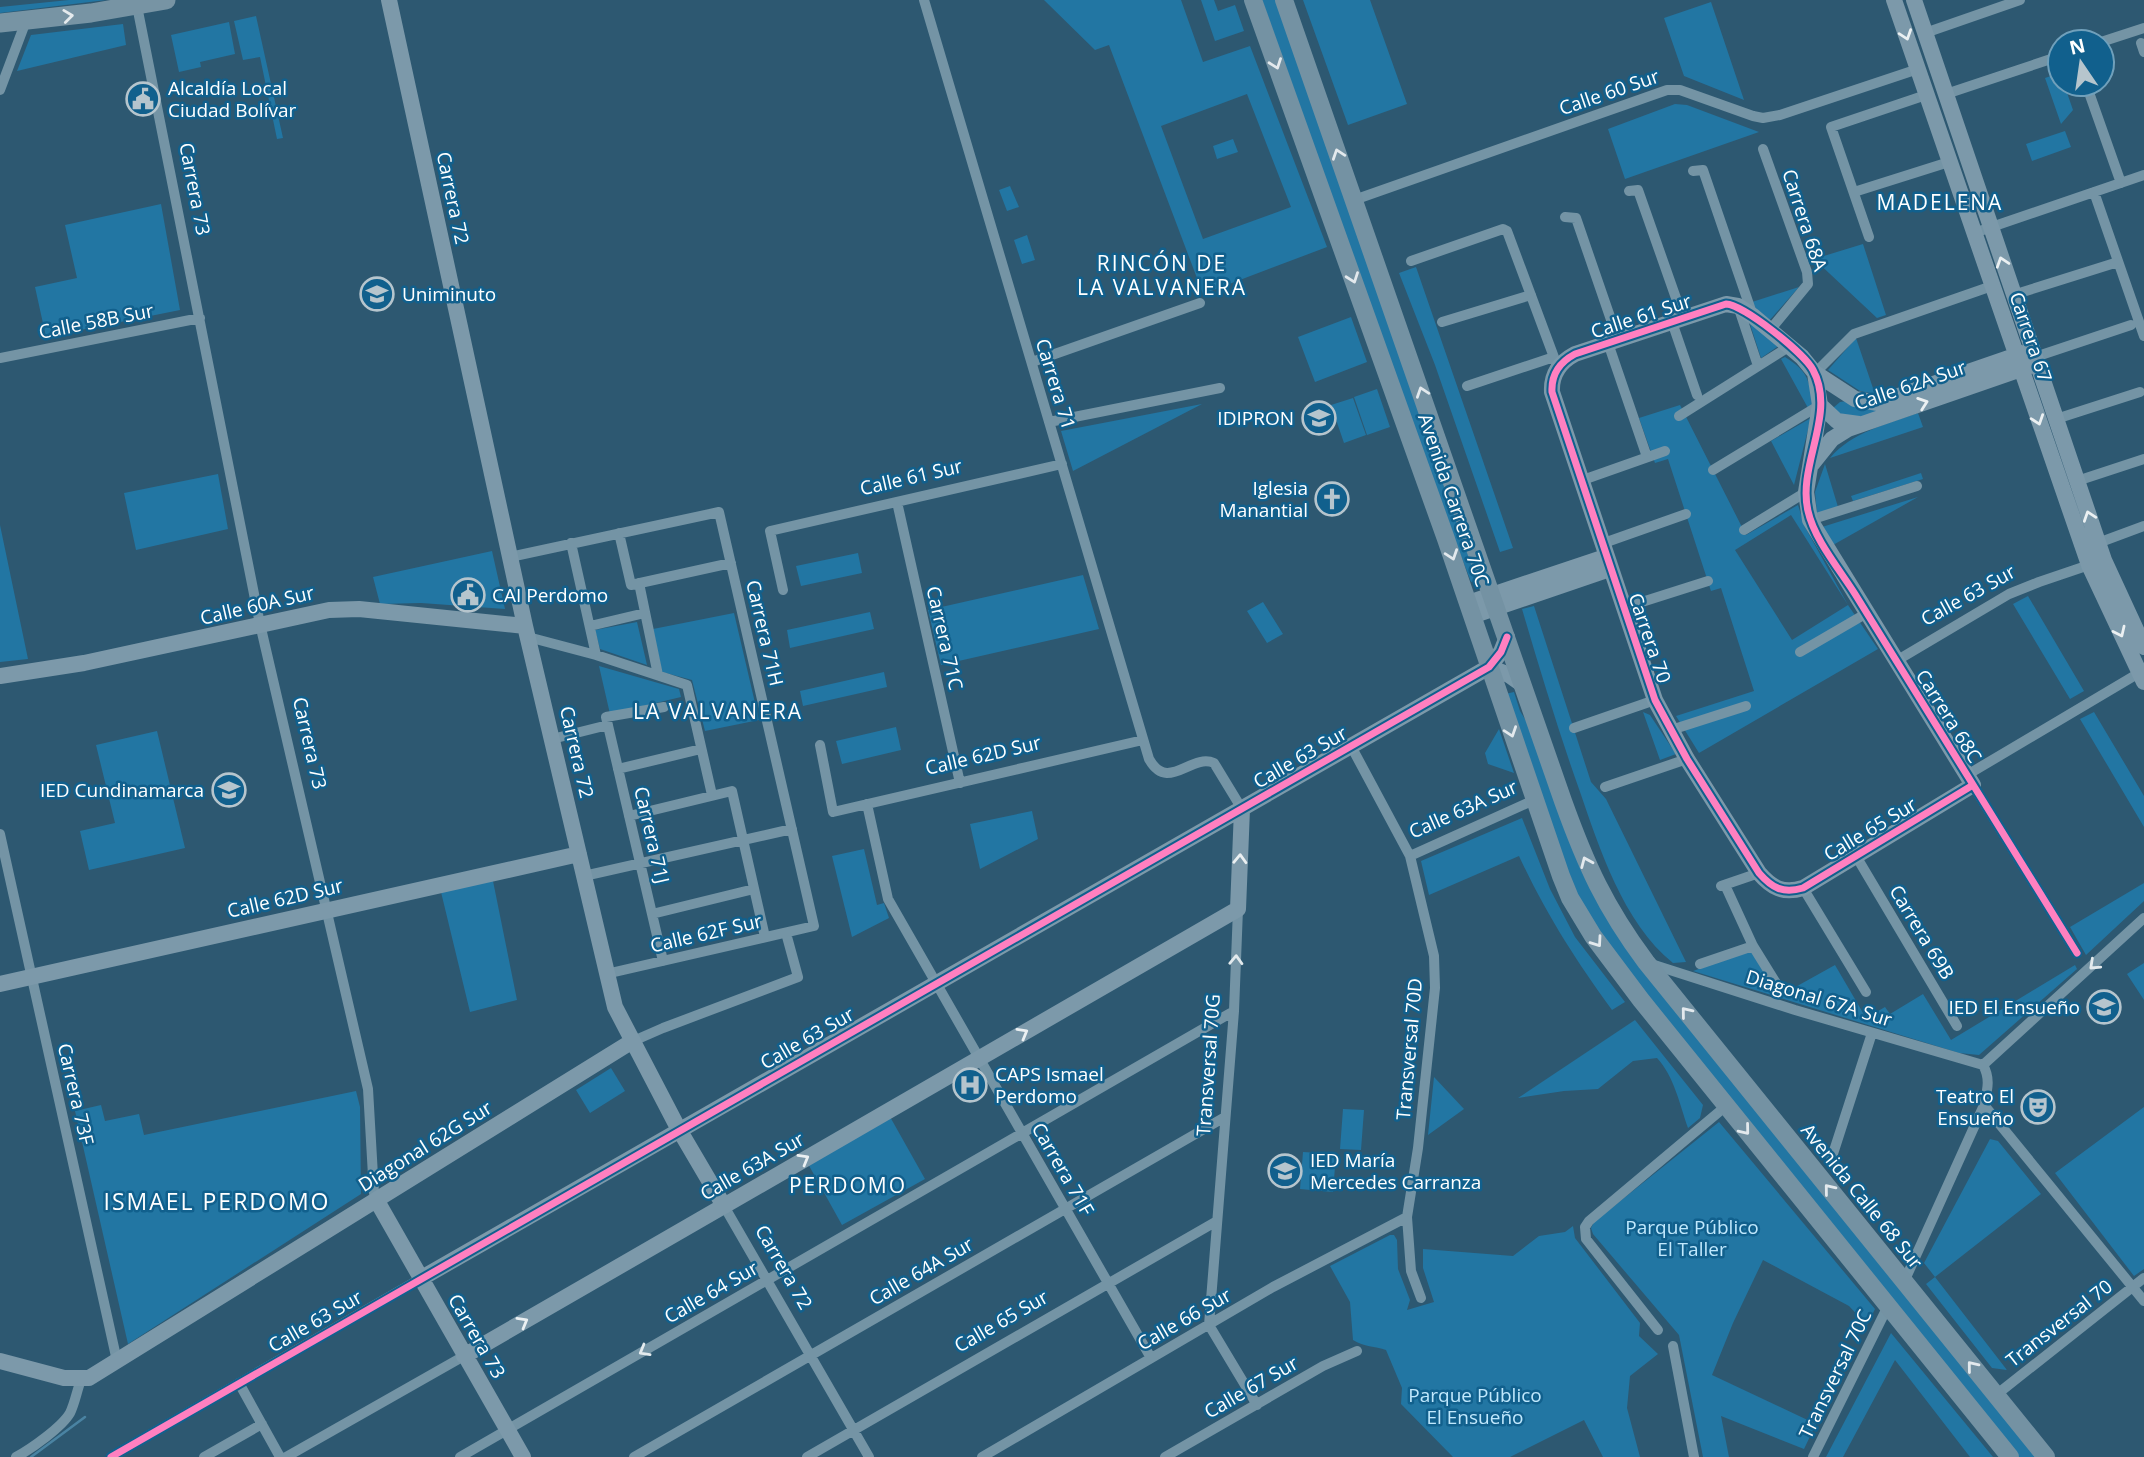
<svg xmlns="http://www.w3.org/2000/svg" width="2144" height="1457" font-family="'Open Sans',sans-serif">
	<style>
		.green { fill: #2276a3; fill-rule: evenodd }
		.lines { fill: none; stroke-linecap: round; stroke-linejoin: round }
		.stream { stroke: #4a83a2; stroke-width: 2.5 }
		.street { stroke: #7494a5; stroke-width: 10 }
		.secondary { stroke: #7c99aa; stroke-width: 16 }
		.primary { stroke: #7492a3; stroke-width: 18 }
		.highway { stroke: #7794a4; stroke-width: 19 }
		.cycleway-casing { stroke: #11608d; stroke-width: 11 }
		.cycleway { stroke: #ff80c0; stroke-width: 7 }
		.oneway { stroke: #e4eaed }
		.oneway2 { stroke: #ebf0f2 }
		.oneway3 { stroke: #e3e9ed }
		.oneway4 { stroke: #e3eaed }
		.labels { text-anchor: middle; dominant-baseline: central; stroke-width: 5; stroke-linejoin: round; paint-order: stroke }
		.poi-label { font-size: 19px; fill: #fff; stroke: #11608d; text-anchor: start }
		.street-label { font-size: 19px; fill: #fff; stroke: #11608d }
		.park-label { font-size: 19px; fill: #c0e8fd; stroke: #11608d }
		.neighbourhood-label { font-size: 21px; letter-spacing: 2px; fill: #fff; stroke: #11608d }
		.quarter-label { font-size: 23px; letter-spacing: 2px; fill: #fff; stroke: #11608d }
	</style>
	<rect width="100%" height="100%" fill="#2d5871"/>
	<!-- green -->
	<path class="green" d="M69 0H106L0 13V7Z
		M1044 0H1181L1203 62 1250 46 1327 247 1203 294 1109 45 1095 50ZM1247 94 1291 207 1203 239 1161 126Z
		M1201 0H1214L1218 11 1235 5 1244 31 1215 41Z
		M1262 0H1276L1481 579 1471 582 1446 517Z
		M1303 0H1370L1407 104 1348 125Z
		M1711 2 1744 100 1684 76 1664 18Z
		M256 16 283 138 277 139 260 57 243 60 234 21Z
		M229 22 235 54 200 62 201 67 179 72 171 35Z
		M123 24 126 45 17 71 31 35Z
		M2060 73V84H2064L2073 110 2061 124 2045 78Z
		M1675 104 1687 105 1759 132 1625 179 1608 129Z
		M2065 131 2071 147 2032 161 2026 144Z
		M1233 139 1238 152 1217 159 1213 146Z
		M1010 186 1019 207 1007 211 999 190Z
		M161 204 180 310 46 337 35 287 77 278 65 225Z
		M1027 235 1035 260 1022 264 1014 240Z
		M1863 244 1886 315 1877 318 1814 259Z
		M1416 267 1513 548 1500 552 1435 365 1399 273Z
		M1799 287 1768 322 1756 312 1752 302Z
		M1351 317 1367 362 1315 382 1298 337Z
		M1749 321 1780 345 1761 358Z
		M1856 338 1875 394 1860 391 1828 370Z
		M1785 357C1807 371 1809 378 1813 404L1808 408 1781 359Z
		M1377 389 1390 427 1367 435 1354 397Z
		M1353 398 1366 435 1344 443 1331 405Z
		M1847 401 1881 407 1871 416 1848 420 1833 408 1840 402Z
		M1202 404 1073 471 1061 431Z
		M1680 405 1746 535 1798 505 1805 527 1848 605 1878 649 1699 753 1676 716 1754 691 1721 588 1711 591 1668 459 1655 463 1639 418ZM1791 515 1848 605 1792 640 1735 550Z
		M1918 413 1923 427 1830 458C1852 432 1887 424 1918 413Z
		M1811 418 1794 485 1771 441Z
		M1825 464 1838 507 1817 514 1815 492Z
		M1921 473 1923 479 1853 501 1851 496Z
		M218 474 228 529 136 550 124 493Z
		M1918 497 1833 545 1822 527Z
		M0 525 28 659 0 662Z
		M492 551 505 609 421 603 380 604 373 577Z
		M858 553 862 573 801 586 796 566Z
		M1083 575 1099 629 941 665 928 610Z
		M2028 596 2084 691 2070 699 2013 604Z
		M1263 602 1283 634 1267 643 1247 611Z
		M1534 606 1591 782 1606 799 1686 962 1673 963C1623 923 1599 847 1579 789 1558 730 1540 670 1522 609Z
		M870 612 874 629 790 648 787 630Z
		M734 613 759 720 705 731 692 680 662 672 653 629Z
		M637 622 647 665 600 649 595 630Z
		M599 666 679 689 681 697 610 714Z
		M884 672 887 687 803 706 800 691Z
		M1514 692 1520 711 1531 729 1580 866 2036 1457H2017L1613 954 1574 892 1505 694Z
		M1643 712 1650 715 1676 754 1660 760Z
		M2094 712 2144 796V827L2080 719Z
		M896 727 901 750 842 764 836 741Z
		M1499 729 1514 773 1488 764 1485 753Z
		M157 731 185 848 89 870 80 831 115 823 96 745Z
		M1032 811 1038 839 980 869 970 824Z
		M1522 818 1550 889 1575 937 1625 1002 1612 1010C1575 959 1546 914 1519 856L1429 895 1421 861Z
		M864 849 877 905 884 903 889 918 852 937 832 856Z
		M493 881 517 1000 470 1012 441 892Z
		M2144 883V901L2086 955 2070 927Z
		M1753 950 1776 989 1787 983 1790 990 1835 965 1866 1018 1885 1007 1890 1014 1923 994 1951 1040 2075 965 2077 969 1979 1055 1959 1053 1693 971Z
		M2144 963V1000L2127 974Z
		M1635 1020 1703 1105 1700 1118 1688 1128C1680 1105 1674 1076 1657 1058L1633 1061 1598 1089 1564 1091 1518 1098Z
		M611 1068 625 1091 590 1113 576 1090Z
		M1434 1077 1464 1109 1428 1135Z
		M356 1091 360 1107 361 1194 128 1344 75 1111 101 1105 105 1121 139 1114 144 1135Z
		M2144 1107V1269L2134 1276 2055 1173Z
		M1343 1109 1364 1110 1361 1150 1340 1149Z
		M889 1115 925 1179 842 1225 807 1162Z
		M1719 1122 1875 1309 1867 1325 1849 1306 1763 1260 1733 1323 1712 1375 1816 1424 1804 1449 1721 1416 1729 1457H1703L1679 1335 1593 1234 1591 1228 1594 1222Z
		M1990 1139 1998 1141 2041 1194 1935 1277 2007 1370 1992 1368 1926 1284 1935 1277 1924 1263Z
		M1303 1152 1336 1154 1333 1192 1300 1189Z
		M1573 1226 1575 1238 1640 1323 1639 1336 1658 1354 1630 1376 1627 1408 1640 1457H1603L1584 1420 1510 1457H1453L1401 1404 1402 1388 1386 1350C1375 1346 1364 1347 1353 1340L1350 1302 1330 1266 1390 1235H1394L1397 1240 1398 1269 1410 1300 1407 1310 1434 1302 1423 1268V1249L1513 1256 1539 1236 1565 1232Z
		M1891 1333 1993 1457H1970L1895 1360 1843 1457H1826Z"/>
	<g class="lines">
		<!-- stream -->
		<path class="stream" d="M31 1457 85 1417"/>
		<!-- street -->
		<path class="street" d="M924 0 1149 759C1168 793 1191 753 1214 763L1242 809
			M137 6 260 624 368 1089 374 1193 377 1201
			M1925 33 2020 0
			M2101 42 2144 28
			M2141 43 2144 52
			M2086 84 2121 183
			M0 90 26 21
			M1946 94 2060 56
			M1763 149 1807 272 1808 284 1770 330
			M1693 171 1703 170 1753 316
			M1629 191 1638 190 1683 318
			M1854 192 1949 162
			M2094 192 2144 336
			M1354 200 1667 90H1680L1753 116 1763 118 1780 115 1918 69
			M1565 217 1576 218 1618 340
			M1974 233 2144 175
			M1869 237 1831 127 1926 95
			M1411 261 1503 229 1507 231 1558 368
			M2013 295 2118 262
			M1738 306 1758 366
			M1442 322 1531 295
			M1672 322 1697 395
			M1608 343 1647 457
			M2035 357 2131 325
			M0 358 200 318
			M1032 362 1200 303
			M1815 373 1854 334 1992 286
			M1467 386 1554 357
			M1679 416 1790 346
			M2056 419 2140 392
			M1049 422 1220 388
			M1713 470 1820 405
			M1580 481 1665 451
			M2077 481 2144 459
			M897 502 960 783
			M1810 520 1917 486
			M1744 530 1806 492
			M619 533 631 585 731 563
			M571 543 596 655
			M2098 543 2144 526
			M1601 544 1686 514
			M510 557 719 512 814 926 606 974
			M639 583 658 675
			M783 590 770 531 1062 464
			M1623 608 1708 581
			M590 626 645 613
			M528 637 596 655 687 685 712 795
			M1800 652 1867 613
			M1896 661 2009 594 2039 582 2095 563
			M1574 728 1655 700
			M1671 730 1746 706
			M552 739 608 725
			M820 745 833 812 1143 740
			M1351 746 1410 856 1434 956 1435 988 1418 1148 1407 1217 1411 1271 1421 1298
			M618 769 701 749
			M1967 775 2139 673
			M1973 785 2077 953
			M1605 787 1687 759
			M867 804 888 899 1151 1358
			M629 816 732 791 765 937
			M0 834 117 1361
			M1410 856 1534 800
			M1856 856 1957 1026
			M584 876 792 829
			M1725 885 1753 946 1776 983
			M1721 886 1759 873
			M1803 888 1866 992
			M1238 909 1234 1011 1209 1325 1257 1405
			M652 914 754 889
			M663 961 606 717 664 707
			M1648 963 1795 1010 1983 1065
			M1700 964 1753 946
			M631 1042 663 1028 798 977 786 933
			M1983 1065 2144 918
			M1984 1105 2144 1301
			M1831 1160 1872 1033
			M724 1206 869 1457
			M1904 1282 1984 1105C1987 1091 1991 1079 1983 1065
			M1658 1330 1586 1239 1585 1227 1589 1221 1726 1106
			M1673 1346 1694 1457
			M239 1383 280 1457
			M1996 1395 2144 1278
			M16 1457C31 1449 62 1427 70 1413 75 1403 77 1390 81 1380
			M111 1457 420 1279
			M204 1457 262 1424
			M286 1457 464 1356
			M460 1457 1234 1011
			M634 1457 1225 1117
			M807 1457 1217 1221
			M982 1457 1273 1287 1407 1217
			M1165 1457 1323 1366 1357 1351
			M1813 1457 1888 1306"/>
		<!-- secondary -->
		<path class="secondary" d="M389 0 525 626 615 1007 677 1126 724 1206
			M1894 0 2089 565 2144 682
			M1914 0 2104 560 2144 647
			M1726 304 1738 306 1753 316 1802 357 1815 373 1820 405 1806 492 1810 520 1973 785 1803 888C1783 894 1772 888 1759 873L1687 759 1655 700 1552 392C1551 374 1560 362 1575 354Z
			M1815 373 1855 399 1878 403 2023 353
			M1820 405 1837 421 1859 424
			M1812 464 1832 439 1848 429 2030 366
			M1468 603 1605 557
			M1472 616 1610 569
			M1489 667 1509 675 1523 685
			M0 676 84 663 329 610 359 609 525 626
			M0 984 579 854
			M377 1201 523 1457
			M420 1279 1489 667 1501 652 1507 637
			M464 1356 1238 909 1242 809
			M0 1361 64 1378H89L631 1042"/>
		<!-- primary -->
		<path class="primary" d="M1253 0 1446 539 1561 876 1570 898 1593 936 1641 1000 2010 1457
			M1284 0 1563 801C1586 865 1605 907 1646 962L2046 1457"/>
		<!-- highway -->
		<path class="highway" d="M0 23 91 13 166 0"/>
		<defs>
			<path id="cycleway" d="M1973 785 1803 888C1783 894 1772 888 1759 873L1687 759 1655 700 1552 392C1551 374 1560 362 1575 354L1726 304C1744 305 1804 353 1813 370 1837 414 1797 465 1808 511 1814 539 1840 570 1855 594 1892 654 1929 714 1967 775 2004 834 2040 894 2077 953
				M111 1457 1489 667 1501 652 1507 637"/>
		</defs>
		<!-- cycleway casing -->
		<use href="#cycleway" class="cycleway-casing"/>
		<!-- cycleway -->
		<use href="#cycleway" class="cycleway"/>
	</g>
	<!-- one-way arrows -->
	<defs><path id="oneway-chevron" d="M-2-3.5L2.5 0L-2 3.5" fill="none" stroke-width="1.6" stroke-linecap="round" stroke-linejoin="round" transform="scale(1.75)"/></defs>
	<use class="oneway" href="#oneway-chevron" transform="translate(68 16) rotate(-7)"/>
	<g class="oneway2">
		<use href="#oneway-chevron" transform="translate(1906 35) rotate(71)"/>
		<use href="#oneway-chevron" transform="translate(2002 262) rotate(-108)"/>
		<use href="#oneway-chevron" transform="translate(1923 403) rotate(-19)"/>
		<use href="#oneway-chevron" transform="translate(2038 420) rotate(71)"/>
		<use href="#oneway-chevron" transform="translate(2089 516) rotate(-109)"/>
		<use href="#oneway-chevron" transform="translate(2120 632) rotate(65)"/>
		<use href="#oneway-chevron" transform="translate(1240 859) rotate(-88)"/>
		<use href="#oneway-chevron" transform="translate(1023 1033) rotate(-30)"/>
		<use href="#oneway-chevron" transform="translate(804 1159) rotate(-30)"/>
		<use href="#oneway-chevron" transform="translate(523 1322) rotate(-30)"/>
	</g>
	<g class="oneway3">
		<use href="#oneway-chevron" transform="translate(1276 64) rotate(70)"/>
		<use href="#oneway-chevron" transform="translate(1338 154) rotate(-109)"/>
		<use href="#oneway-chevron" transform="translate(1353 278) rotate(70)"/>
		<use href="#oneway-chevron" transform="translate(1422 392) rotate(-109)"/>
		<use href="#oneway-chevron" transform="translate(1452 555) rotate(71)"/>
		<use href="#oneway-chevron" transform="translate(1511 732) rotate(71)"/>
		<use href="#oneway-chevron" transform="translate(1586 862) rotate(-113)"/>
		<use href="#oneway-chevron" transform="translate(1597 942) rotate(55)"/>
		<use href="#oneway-chevron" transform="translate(1686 1012) rotate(-129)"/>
		<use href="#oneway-chevron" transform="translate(1745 1130) rotate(51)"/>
		<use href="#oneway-chevron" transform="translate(1829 1189) rotate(-129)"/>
		<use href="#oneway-chevron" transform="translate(1972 1366) rotate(-129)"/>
	</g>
	<g class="oneway4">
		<use href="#oneway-chevron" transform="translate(1236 960) rotate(-88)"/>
		<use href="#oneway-chevron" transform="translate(2094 965) rotate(137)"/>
		<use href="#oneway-chevron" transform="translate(644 1351) rotate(150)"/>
	</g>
	<!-- icons -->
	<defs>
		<symbol id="civic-ring" viewBox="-11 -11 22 22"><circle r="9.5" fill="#11608d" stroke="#b6c5cd" stroke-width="1.5"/><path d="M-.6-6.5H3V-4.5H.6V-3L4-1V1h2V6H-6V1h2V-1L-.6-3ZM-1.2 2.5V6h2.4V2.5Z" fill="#b6c5cd"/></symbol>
		<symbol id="university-ring" viewBox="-11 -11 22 22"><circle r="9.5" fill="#11608d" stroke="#b6c5cd" stroke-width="1.5"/><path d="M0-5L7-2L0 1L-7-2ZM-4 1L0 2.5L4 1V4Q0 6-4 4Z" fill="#b6c5cd"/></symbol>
		<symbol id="school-ring" viewBox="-11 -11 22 22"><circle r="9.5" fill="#11608d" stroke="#b6c5cd" stroke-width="1.5"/><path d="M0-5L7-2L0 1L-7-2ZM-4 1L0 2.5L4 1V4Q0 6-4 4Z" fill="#b6c5cd"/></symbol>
		<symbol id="church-ring" viewBox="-11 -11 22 22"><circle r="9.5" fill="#11608d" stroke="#b6c5cd" stroke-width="1.5"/><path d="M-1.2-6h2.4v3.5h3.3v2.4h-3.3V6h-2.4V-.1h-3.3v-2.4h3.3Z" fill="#b6c5cd"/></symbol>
		<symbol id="hospital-ring" viewBox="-11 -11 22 22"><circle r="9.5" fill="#11608d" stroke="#b6c5cd" stroke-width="1.5"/><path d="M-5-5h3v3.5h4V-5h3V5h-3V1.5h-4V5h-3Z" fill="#b6c5cd"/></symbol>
		<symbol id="theatre-ring" viewBox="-11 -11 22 22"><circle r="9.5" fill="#11608d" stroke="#b6c5cd" stroke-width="1.5"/><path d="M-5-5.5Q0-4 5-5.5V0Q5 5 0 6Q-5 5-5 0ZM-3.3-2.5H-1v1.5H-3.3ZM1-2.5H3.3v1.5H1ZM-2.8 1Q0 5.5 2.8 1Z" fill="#b6c5cd"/></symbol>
	</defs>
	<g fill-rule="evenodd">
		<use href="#civic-ring" x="124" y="80" width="38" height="38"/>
		<use href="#university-ring" x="358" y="275" width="38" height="38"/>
		<use href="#school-ring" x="1300" y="399" width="38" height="38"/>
		<use href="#church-ring" x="1313" y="480" width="38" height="38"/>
		<use href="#civic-ring" x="449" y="576" width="38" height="38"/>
		<use href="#school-ring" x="210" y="771" width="38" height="38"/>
		<use href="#school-ring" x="2085" y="988" width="38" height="38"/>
		<use href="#hospital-ring" x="951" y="1066" width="38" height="38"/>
		<use href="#theatre-ring" x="2019" y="1088" width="38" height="38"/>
		<use href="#school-ring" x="1266" y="1152" width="38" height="38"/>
	</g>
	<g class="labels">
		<!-- poi labels -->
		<g class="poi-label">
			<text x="168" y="88">Alcaldía Local<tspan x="168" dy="22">Ciudad Bolívar</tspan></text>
			<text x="402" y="294">Uniminuto</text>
			<text x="1294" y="418" text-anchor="end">IDIPRON</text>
			<text x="1308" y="488" text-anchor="end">Iglesia<tspan x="1308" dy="22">Manantial</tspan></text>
			<text x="492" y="595">CAI Perdomo</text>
			<text x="204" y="790" text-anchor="end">IED Cundinamarca</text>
			<text x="2080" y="1007" text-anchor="end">IED El Ensueño</text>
			<text x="995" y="1074">CAPS Ismael<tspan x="995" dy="22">Perdomo</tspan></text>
			<text x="2014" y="1096" text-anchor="end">Teatro El<tspan x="2014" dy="22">Ensueño</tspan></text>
			<text x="1310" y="1160">IED María<tspan x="1310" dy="22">Mercedes Carranza</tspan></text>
		</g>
		<!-- street labels -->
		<g class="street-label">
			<text transform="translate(1609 92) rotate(-19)">Calle 60 Sur</text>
			<text transform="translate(195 189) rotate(79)">Carrera 73</text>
			<text transform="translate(453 198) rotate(78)">Carrera 72</text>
			<text transform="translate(1805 220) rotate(72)">Carrera 68A</text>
			<text transform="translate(1641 316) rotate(-18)">Calle 61 Sur</text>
			<text transform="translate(96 321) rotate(-11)">Calle 58B Sur</text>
			<text transform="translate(2031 337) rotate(71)">Carrera 67</text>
			<text transform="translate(1056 384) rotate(73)">Carrera 71</text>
			<text transform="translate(1910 385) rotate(-19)">Calle 62A Sur</text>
			<text transform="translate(911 477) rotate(-13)">Calle 61 Sur</text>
			<text transform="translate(1454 500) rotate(71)">Avenida Carrera 70C</text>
			<text transform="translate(1968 595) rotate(-29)">Calle 63 Sur</text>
			<text transform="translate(257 605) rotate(-13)">Calle 60A Sur</text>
			<text transform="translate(765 633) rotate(77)">Carrera 71H</text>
			<text transform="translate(945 638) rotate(77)">Carrera 71C</text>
			<text transform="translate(1650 638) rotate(71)">Carrera 70</text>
			<text transform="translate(1949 716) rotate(58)">Carrera 68C</text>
			<text transform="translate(310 743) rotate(77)">Carrera 73</text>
			<text transform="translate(577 752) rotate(77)">Carrera 72</text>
			<text transform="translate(983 755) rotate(-13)">Calle 62D Sur</text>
			<text transform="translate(1300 757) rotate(-30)">Calle 63 Sur</text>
			<text transform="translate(1463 809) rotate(-24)">Calle 63A Sur</text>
			<text transform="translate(1870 829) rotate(-31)">Calle 65 Sur</text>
			<text transform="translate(652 835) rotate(77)">Carrera 71J</text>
			<text transform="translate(285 898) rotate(-13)">Calle 62D Sur</text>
			<text transform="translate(1922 932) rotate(59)">Carrera 69B</text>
			<text transform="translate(706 933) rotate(-13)">Calle 62F Sur</text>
			<text transform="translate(1819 998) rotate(17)">Diagonal 67A Sur</text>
			<text transform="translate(807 1038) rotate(-30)">Calle 63 Sur</text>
			<text transform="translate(1409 1049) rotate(-85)">Transversal 70D</text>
			<text transform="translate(1208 1065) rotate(-86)">Transversal 70G</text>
			<text transform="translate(76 1094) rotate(77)">Carrera 73F</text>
			<text transform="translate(425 1146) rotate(-32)">Diagonal 62G Sur</text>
			<text transform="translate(752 1166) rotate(-30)">Calle 63A Sur</text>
			<text transform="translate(1063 1169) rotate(60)">Carrera 71F</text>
			<text transform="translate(1862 1196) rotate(51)">Avenida Calle 68 Sur</text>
			<text transform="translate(784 1267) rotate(60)">Carrera 72</text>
			<text transform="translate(921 1271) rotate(-30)">Calle 64A Sur</text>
			<text transform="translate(711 1292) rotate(-30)">Calle 64 Sur</text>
			<text transform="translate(1184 1319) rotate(-30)">Calle 66 Sur</text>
			<text transform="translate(315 1321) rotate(-30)">Calle 63 Sur</text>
			<text transform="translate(1001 1321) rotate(-30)">Calle 65 Sur</text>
			<text transform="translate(2059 1323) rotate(-38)">Transversal 70</text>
			<text transform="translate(477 1336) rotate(60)">Carrera 73</text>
			<text transform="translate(1835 1374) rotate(-64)">Transversal 70C</text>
			<text transform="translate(1251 1387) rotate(-30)">Calle 67 Sur</text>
		</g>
		<!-- park labels -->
		<g class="park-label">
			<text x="1692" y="1227">Parque Público<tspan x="1692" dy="22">El Taller</tspan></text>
			<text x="1475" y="1395">Parque Público<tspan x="1475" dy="22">El Ensueño</tspan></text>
		</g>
		<!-- neighbourhood labels -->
		<g class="neighbourhood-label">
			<text x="1940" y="202">MADELENA</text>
			<text x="1162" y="263">RINCÓN DE<tspan x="1162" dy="24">LA VALVANERA</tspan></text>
			<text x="718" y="711">LA VALVANERA</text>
			<text x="848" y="1185">PERDOMO</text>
		</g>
		<!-- quarter labels -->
		<g class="quarter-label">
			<text x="217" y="1201">ISMAEL PERDOMO</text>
		</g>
	</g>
	<!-- north arrow -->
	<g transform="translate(2081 63) rotate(347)"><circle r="33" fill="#11608d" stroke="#70a0bb" stroke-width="2"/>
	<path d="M0-5L12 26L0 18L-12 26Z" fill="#b6c5cd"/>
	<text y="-10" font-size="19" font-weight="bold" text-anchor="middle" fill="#ffffff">N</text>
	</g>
</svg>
